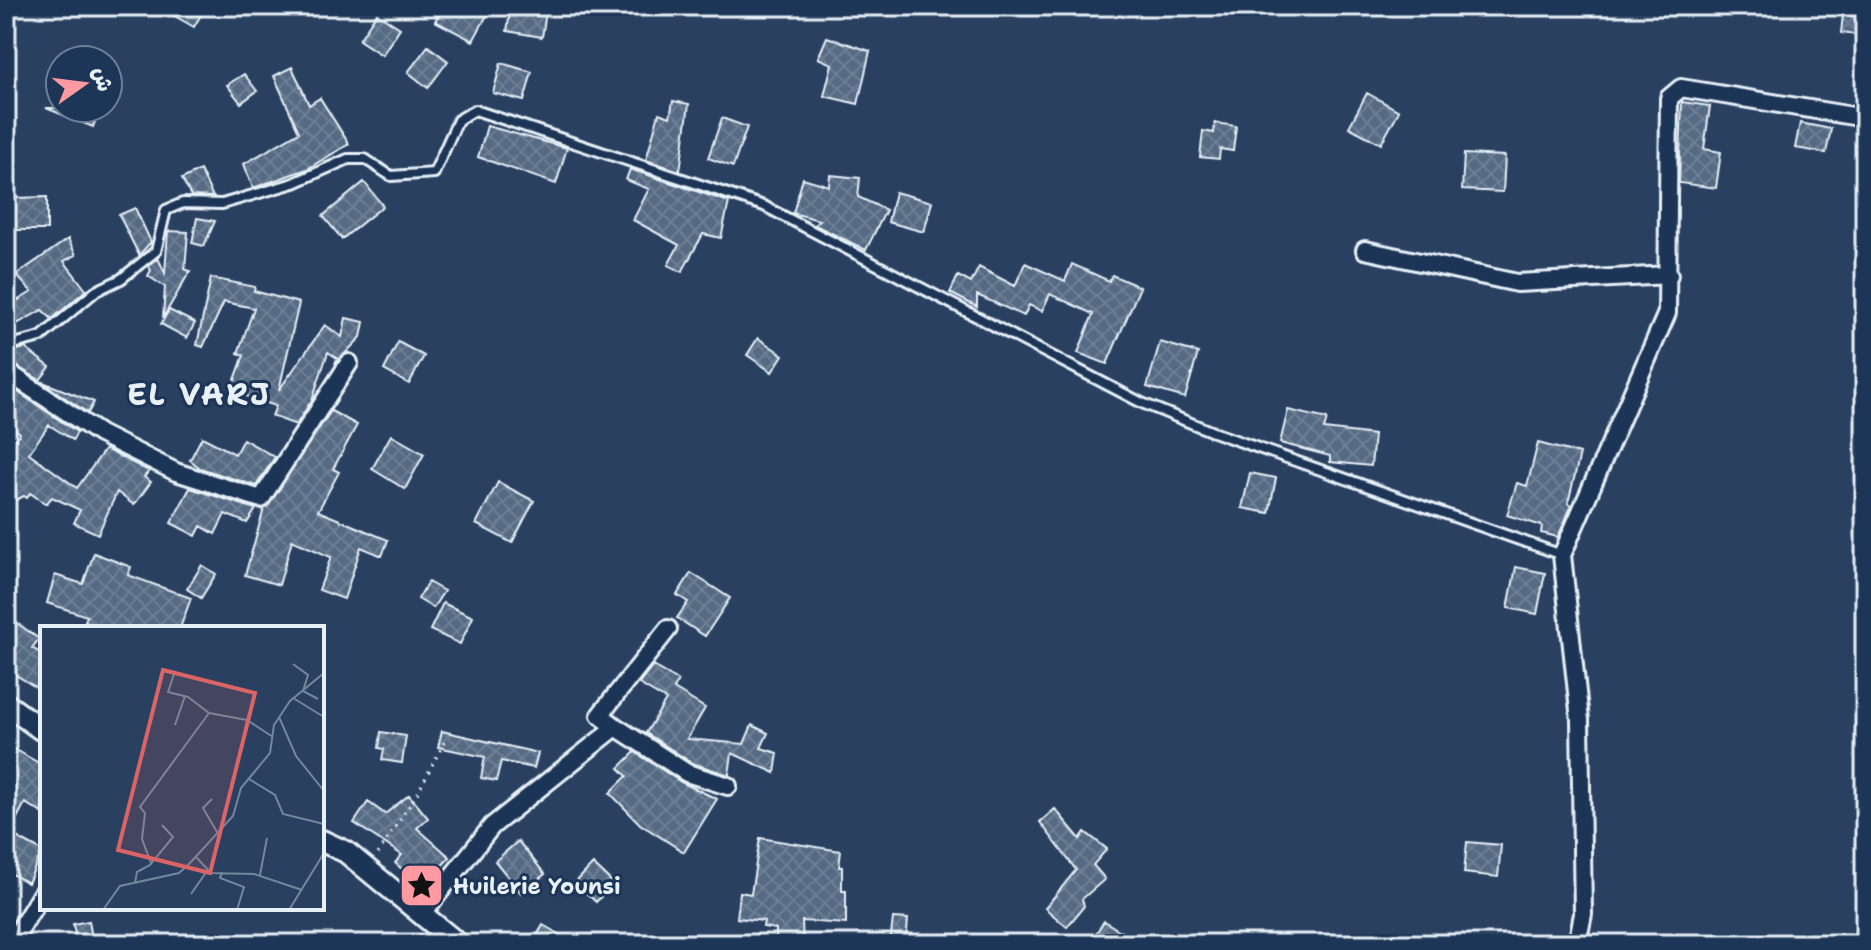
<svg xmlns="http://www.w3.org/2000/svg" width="1871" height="950" font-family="'Shantell Sans','Playpen Sans Arabic',sans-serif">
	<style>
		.building { fill: url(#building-cross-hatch); stroke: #e8f1f8; stroke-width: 2 }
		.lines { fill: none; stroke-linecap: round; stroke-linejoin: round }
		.service-casing { stroke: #e8f1f8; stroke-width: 14 }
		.minor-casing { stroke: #e8f1f8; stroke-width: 22 }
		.tertiary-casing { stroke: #e8f1f8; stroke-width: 26 }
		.path { stroke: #e8f1f8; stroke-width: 3; stroke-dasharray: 2 6; stroke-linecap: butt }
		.service { stroke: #1d3557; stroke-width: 8 }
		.minor { stroke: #1d3557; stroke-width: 16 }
		.tertiary { stroke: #1d3557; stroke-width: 20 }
		.labels { text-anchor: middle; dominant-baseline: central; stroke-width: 6; stroke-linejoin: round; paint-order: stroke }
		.poi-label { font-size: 22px; font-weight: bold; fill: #e8f1f8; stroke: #1d3557; text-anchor: start }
		.district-label { font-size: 30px; font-weight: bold; letter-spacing: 2px; fill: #e8f1f8; stroke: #1d3557 }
		.inset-road { fill: none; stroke: #75879d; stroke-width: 2 }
		.view { fill: #db6466; fill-opacity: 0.15; stroke: #db6466; stroke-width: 4 }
		.inset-edge { fill: none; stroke: #e8f1f8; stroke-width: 4 }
	</style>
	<defs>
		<pattern id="building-cross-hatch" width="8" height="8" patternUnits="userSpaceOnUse" patternTransform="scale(2)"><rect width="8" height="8" fill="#556a83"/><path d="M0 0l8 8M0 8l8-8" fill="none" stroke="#6d8095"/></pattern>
	</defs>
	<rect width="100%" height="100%" fill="#294061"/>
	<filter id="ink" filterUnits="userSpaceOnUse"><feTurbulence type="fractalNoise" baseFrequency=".0125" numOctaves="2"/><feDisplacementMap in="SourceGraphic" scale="16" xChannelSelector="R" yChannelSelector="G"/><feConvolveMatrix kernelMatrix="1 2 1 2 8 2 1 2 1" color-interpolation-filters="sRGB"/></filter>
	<g filter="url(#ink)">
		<!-- building -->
		<path class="building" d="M157 6H206L194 27Z
			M443 6 464 14 468 6H492L473 41 435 21Z
			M511 6H547L542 37 507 31Z
			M1844 6H1865V36L1841 33Z
			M377 13 400 28 382 55 359 40Z
			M827 37 870 51 858 104 824 96 832 64 818 58Z
			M428 46 448 61 428 88 408 72Z
			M501 63 532 72 524 101 493 93Z
			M292 67 309 105 320 98 349 144 307 169 253 188 244 164 299 132 274 76Z
			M244 74 257 91 241 103 227 85Z
			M1367 93 1399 111 1381 144 1349 127Z
			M673 101 689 104 680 171 646 160 659 113 670 117Z
			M1682 102 1710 106 1704 149 1721 152 1716 188 1679 183Z
			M46 108H100L93 127Z
			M722 118 747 127 733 167 708 158Z
			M1215 123 1236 126 1233 151 1220 149 1219 159 1200 157 1203 131 1214 133Z
			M1800 123 1831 129 1826 153 1795 148Z
			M487 126 567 148 556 184 478 157Z
			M1464 154 1505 156 1503 192 1462 190Z
			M630 169 729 202 721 238 703 234 682 272 668 265 679 245 633 220 649 189 626 180Z
			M200 170 213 197 191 196 182 179Z
			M830 175 860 178 858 197 886 210 866 250 815 225 819 220 793 213 803 178 829 186Z
			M364 182 383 206 342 239 323 216Z
			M895 192 932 202 924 232 888 222Z
			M47 197V230H15V198Z
			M135 208 151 242 139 255 119 215Z
			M197 218 215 221 204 246 192 243Z
			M168 231 188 232 185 269 190 271 163 318 165 287 148 276 151 270 148 266 158 258 165 273Z
			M68 239 76 255 64 261 86 290 52 319 42 310 6 330V307L32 292 16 275Z
			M1025 263 1065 281 1072 264 1109 281 1112 275 1140 287 1107 364 1078 353 1093 314 1050 294 1042 311 1029 305 1024 316 977 295V307L950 293 958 276 971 283 979 267 1015 286Z
			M211 278 255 287 254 291 299 303 279 390 325 325 342 337 346 318 364 322 361 337 335 364 337 358 328 352 312 400 296 425 272 416 276 406 231 391 244 355 238 353 254 308 224 302 203 347 197 345Z
			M169 310 195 323 187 338 161 324Z
			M758 338 783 355 772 372 747 355Z
			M398 342 424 356 409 384 384 370Z
			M1160 342 1198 353 1185 398 1147 387Z
			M25 348 50 367 40 380 6 360V353Z
			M40 381 94 402 88 413Z
			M6 384 77 432 73 440 49 425 29 453 77 488 105 449 149 471 144 477 151 482 134 505 117 492 98 534 74 523 80 510 52 497 46 504 30 493 27 498 24 496 6 505V452L20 433 6 423Z
			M1288 410 1327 419 1324 429 1374 435 1371 466 1330 462V456L1280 443Z
			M331 411 357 425 333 469 339 472 318 511 388 540 382 556 361 547 344 599 319 590 331 557 292 540 279 585 245 575 264 509Z
			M391 435 424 454 405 489 372 469Z
			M202 437 235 454 243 439 275 457 256 486 200 468 190 460Z
			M1538 443 1580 454 1568 503 1572 505 1558 537 1541 533 1542 526 1507 515 1517 483 1527 486Z
			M1250 473 1276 478 1269 513 1242 508Z
			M498 482 534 501 512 543 476 524Z
			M190 488 256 509 247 523 225 514 215 534 201 526 196 536 171 523Z
			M94 553 131 567 128 575 191 598 180 628H104L85 621 87 616 47 603 55 575 83 584Z
			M202 565 216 574 201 598 187 589Z
			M1516 567 1545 573 1537 614 1508 608Z
			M691 573 730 598 705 636 677 618 688 602 677 595Z
			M428 582 444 591 433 608 418 599Z
			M443 603 473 617 460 644 430 630Z
			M6 615 39 639 32 648 42 654V691L6 669Z
			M653 666 678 681 674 689 705 708 687 739 744 744 752 725 768 733 761 748 778 753 775 773 732 753 729 775 692 763 646 733 666 700 639 684Z
			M442 731 538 753 534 768 501 761 496 781 481 778 485 757 438 747Z
			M381 732 406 736 402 763 382 760 384 749 379 748Z
			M6 744 42 765V813L25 803 9 833 42 851 28 883 6 871Z
			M635 752 681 782 717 799 684 852 640 824 610 793 627 776 619 768Z
			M409 795 428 818 417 828 450 857 422 887 395 863 402 855 354 823 368 802 385 814Z
			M1055 809 1080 839 1085 832 1107 849 1093 865 1105 879 1082 899 1084 906 1067 927 1045 908 1076 870 1040 822Z
			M760 838 841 851 839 867H842V891H846V924L802 921 803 944H776V929L763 927 764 921 737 918 740 892 751 894Z
			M518 841 545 874 521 893 495 861Z
			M1467 842 1501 845 1498 877 1464 873Z
			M593 864 613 883 596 902 575 883Z
			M893 918 908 919 906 944H890Z
			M89 921 93 944H77L73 924Z
			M1104 921 1141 944H1089Z
			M543 925 576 944H532Z"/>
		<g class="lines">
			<defs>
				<path id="service" d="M6 346 41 337 96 291 121 279 156 251 166 210 183 203 222 204 294 183 348 159H365L391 176 434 173 458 120 475 110 764 206 1142 403 1213 432 1562 555"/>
				<path id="minor" d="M1365 250 1517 283 1669 275
					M6 371 100 434 176 472 261 499 349 363
					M616 727 600 715 668 629
					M422 914 492 826 616 727 687 773 728 786
					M11 944 42 893
					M1577 944 1583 914 1580 720 1562 555 1667 313 1669 98 1681 88 1865 118"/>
				<path id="tertiary" d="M6 704 42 730
					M322 841 346 852 458 944"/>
			</defs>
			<!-- service casing -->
			<use href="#service" class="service-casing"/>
			<!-- minor casing -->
			<use href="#minor" class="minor-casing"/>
			<!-- tertiary casing -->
			<use href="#tertiary" class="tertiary-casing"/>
			<!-- path -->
			<path class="path" d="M378 854 418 792 446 739"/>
			<!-- service -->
			<use href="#service" class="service"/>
			<!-- minor -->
			<use href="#minor" class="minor"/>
			<!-- tertiary -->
			<use href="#tertiary" class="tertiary"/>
		</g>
	</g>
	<!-- icons -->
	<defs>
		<symbol id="sight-square" viewBox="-11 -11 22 22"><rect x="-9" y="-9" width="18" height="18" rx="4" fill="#ff9aa2" stroke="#1d3557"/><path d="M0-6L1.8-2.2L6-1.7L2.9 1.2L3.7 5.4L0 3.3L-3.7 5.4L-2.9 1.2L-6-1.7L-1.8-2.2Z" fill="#111"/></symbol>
	</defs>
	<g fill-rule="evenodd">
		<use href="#sight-square" x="396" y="860" width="51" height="51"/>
	</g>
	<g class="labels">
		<!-- poi labels -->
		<g class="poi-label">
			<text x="453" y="886">Huilerie Younsi</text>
		</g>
		<!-- district labels -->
		<g class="district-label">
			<text x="199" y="394">EL VARJ</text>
		</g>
	</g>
	<!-- overview -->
	<g transform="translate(40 626)">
		<rect width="284" height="284" fill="#294061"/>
		<path class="inset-road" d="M253 38 268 49 263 65 278 73M135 45 128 66 148 71 169 87 207 94 233 111M253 72 284 91M239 91 256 130 284 165M135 99 145 70M209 153 235 169 243 188 284 198M172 173 163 182 177 206M156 231 171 247 214 248 262 264M111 237 102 213 105 187 100 181 169 87M182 246 180 252 204 261 197 284M220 249 227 212M95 257 97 246 110 239 133 211 122 199M151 268 167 245M63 284 80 260 139 247 150 237 193 190 201 162 230 127 234 99 250 75 284 47M249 284 284 227"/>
		<path class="view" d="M123 44 215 67 170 247 78 224Z"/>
		<rect width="284" height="284" class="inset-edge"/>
	</g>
	<!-- margin -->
	<rect width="1871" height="950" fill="none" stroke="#1d3557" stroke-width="32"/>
	<rect x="16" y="16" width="1839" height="918" fill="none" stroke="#e8f1f8" stroke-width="3" filter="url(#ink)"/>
	<!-- north arrow -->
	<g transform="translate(84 84) rotate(76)"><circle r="38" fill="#1d3557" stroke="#6e8097" stroke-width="2"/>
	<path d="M0-6L14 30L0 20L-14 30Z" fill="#ff9aa2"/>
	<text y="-12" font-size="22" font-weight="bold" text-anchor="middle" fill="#e8f1f8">ش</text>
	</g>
</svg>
